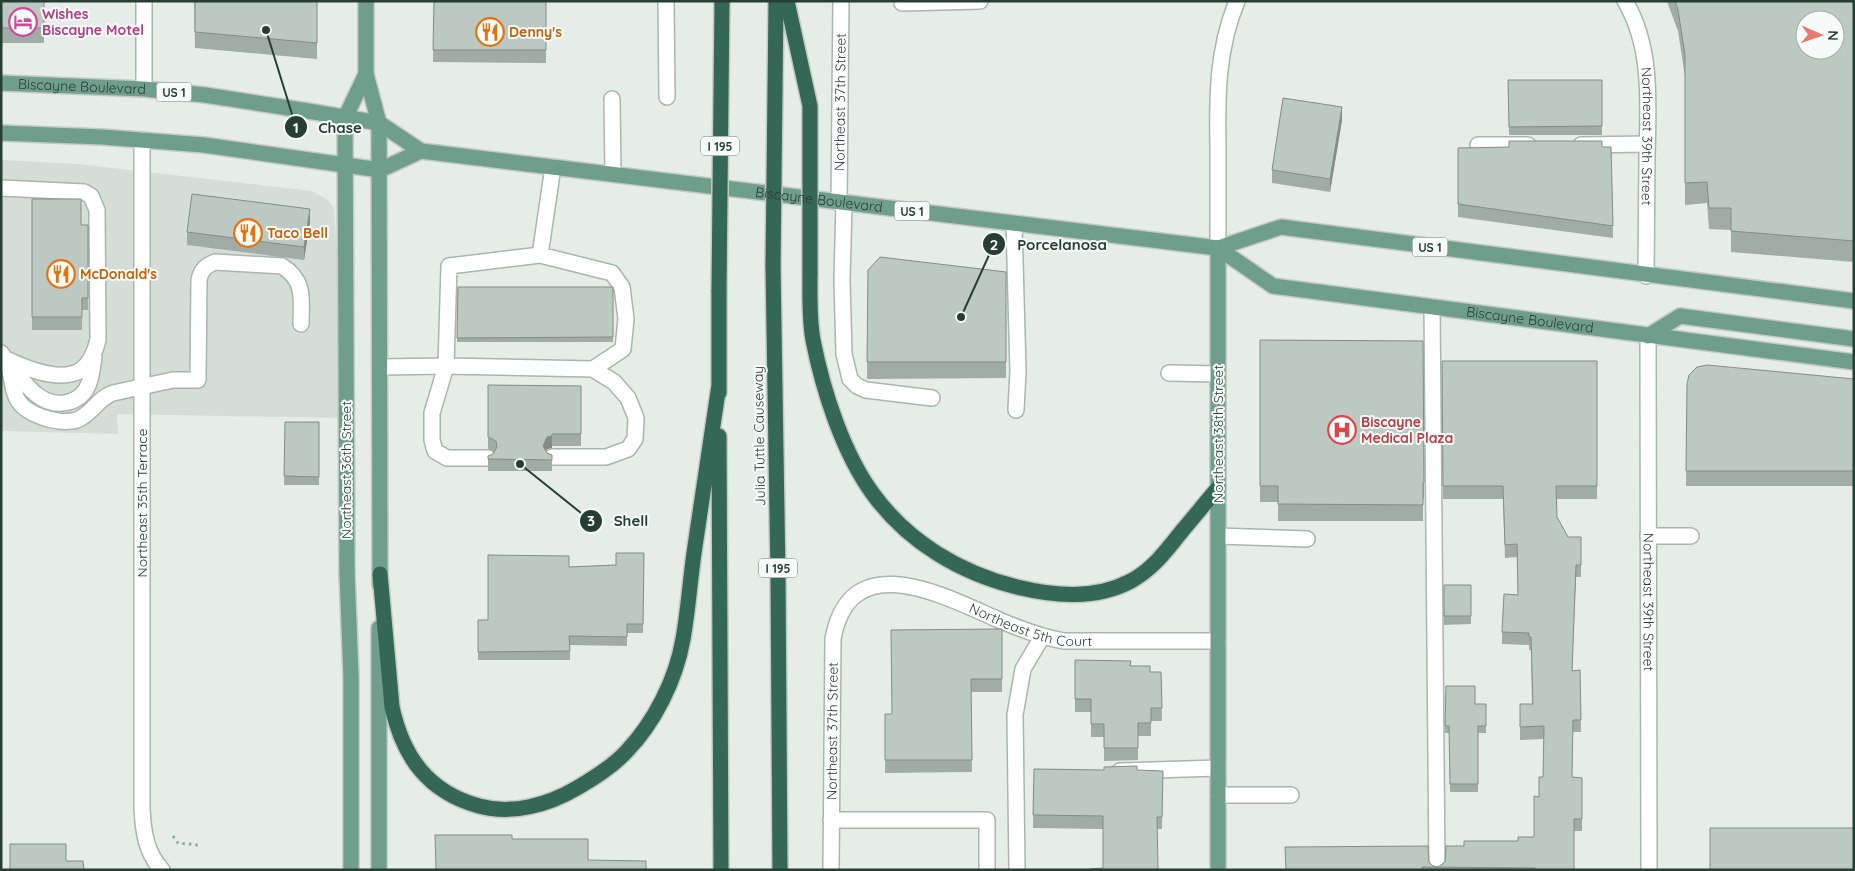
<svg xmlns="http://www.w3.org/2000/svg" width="1855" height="871" font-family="Quicksand,sans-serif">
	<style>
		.built { fill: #d4ddd8 }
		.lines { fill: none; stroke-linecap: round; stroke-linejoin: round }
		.service-casing { stroke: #a9b5af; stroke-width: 18 }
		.minor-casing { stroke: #a9b5af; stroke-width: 18 }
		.secondary-casing { stroke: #a5b8af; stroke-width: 18 }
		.primary-casing { stroke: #c3c9c6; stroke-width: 18 }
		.motorway-casing { stroke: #c3c9c6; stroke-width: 18 }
		.path { stroke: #8aae9e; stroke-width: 3; stroke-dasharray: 2.5 4; stroke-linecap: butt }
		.service { stroke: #fff; stroke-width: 15 }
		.minor { stroke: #fff; stroke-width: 15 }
		.secondary { stroke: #fff; stroke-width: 15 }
		.primary { stroke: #6f9e8d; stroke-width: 15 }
		.motorway { stroke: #356757; stroke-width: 15 }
		.motorway-bridge-casing { stroke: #c3c9c6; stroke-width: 18; stroke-linecap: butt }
		.motorway-bridge { stroke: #356757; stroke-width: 15 }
		.wall { fill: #a2aca7 }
		.shaded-wall { fill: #848c88 }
		.building { fill: #bcc8c2; stroke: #848c88; fill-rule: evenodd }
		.labels { text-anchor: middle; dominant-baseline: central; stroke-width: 4; stroke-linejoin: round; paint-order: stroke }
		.shield { fill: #f6faf8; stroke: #657670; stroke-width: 1 }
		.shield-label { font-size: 12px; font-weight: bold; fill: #273e35 }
		.hotel-label { font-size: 14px; font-weight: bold; fill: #b23c85; stroke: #f6faf8; text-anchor: start }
		.food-label { font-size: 14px; font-weight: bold; fill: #c56008; stroke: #f6faf8; text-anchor: start }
		.street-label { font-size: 14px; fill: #273e35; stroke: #f6faf8 }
		.health-label { font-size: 14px; font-weight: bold; fill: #be3a42; stroke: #f6faf8; text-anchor: start }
		.leader { fill: none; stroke: #273e35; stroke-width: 2 }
		.callout-dot { fill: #273e35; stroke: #f6faf8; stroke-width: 2 }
		.mark-label { font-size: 15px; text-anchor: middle; font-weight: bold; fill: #fff }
		.callout-label { font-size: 15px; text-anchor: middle; font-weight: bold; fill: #273e35; stroke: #f6faf8; stroke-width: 4; stroke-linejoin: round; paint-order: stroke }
	</style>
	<rect width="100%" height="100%" fill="#e6ede9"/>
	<!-- built -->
	<path class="built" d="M1 160 78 164 312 191 328 200 334 208 337 253 338 418 117 414 118 434 1 431Z"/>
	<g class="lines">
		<defs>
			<path id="service" d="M666 1 667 97
				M902 3 980 1
				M612 99 613 174
				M1478 145H1528
				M1581 145 1647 144
				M1 188 84 192 91 196 97 210 98 340C95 351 91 363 81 370 61 383 25 368 6 359
				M844 203 842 280 844 354 850 379 857 386 866 390 932 398
				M1014 224 1018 371 1016 410
				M540 255 612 273 622 287 626 319 623 349 593 369
				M1432 307 1437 870
				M1 353C21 377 0 402 42 417 52 421 66 423 77 420 92 414 98 398 113 393L173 380H198L199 280C201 270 205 266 215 262L282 266C306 281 301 300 301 324
				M9 362C17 373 26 387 37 395 55 409 81 405 89 383 92 375 93 365 94 356
				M380 367 446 366 593 369 614 382 628 398 636 418 635 439 628 449 606 457H552
				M1169 373 1218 374
				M488 458H447L435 451 432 440V413L446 366 449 266 540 255 553 167
				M1218 536 1307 539
				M1648 536H1691
				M1120 771 1218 768
				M1218 795H1291
				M831 820H987V870
				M1017 870 1015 715 1023 669 1042 637"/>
			<g id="minor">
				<path d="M144 1V89"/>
				<path d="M142 140V808C143 831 146 853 162 870"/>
				<path id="s1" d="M839 203 841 1"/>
				<path id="s2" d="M1648 336 1649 870"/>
				<path id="s3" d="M831 870 833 639C850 545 944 596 999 620 1020 629 1041 637 1064 641H1218"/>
			</g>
			<g id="secondary">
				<path id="s4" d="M1625 1C1653 48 1648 105 1647 157 1647 197 1646 236 1646 276"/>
				<path d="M1218 248C1218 215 1218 182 1218 148 1217 96 1217 50 1237 1"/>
			</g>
			<g id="primary">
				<path d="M366 1V74L379 123 380 585"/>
				<path id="s5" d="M1 83 144 89 205 95 308 111 379 123 421 151 1218 248 1281 227 1854 301"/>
				<path d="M1 133 102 137 204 145 380 170 421 151"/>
				<path id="s6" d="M1218 248 1273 286 1854 362"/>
				<path d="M1218 248V870"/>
				<path d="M1648 336 1680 316 1854 339"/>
				<path d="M351 870V676L347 573 345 118 366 74"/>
				<path d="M379 870V628"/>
			</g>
			<path id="motorway" d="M773 266 778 575 780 870
				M810 273C810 295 809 318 813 340 823 391 843 453 873 494 908 542 960 573 1017 587 1054 596 1095 600 1131 581 1153 569 1167 550 1182 531 1194 517 1206 502 1218 488
				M719 290V393
				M719 436 721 870
				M380 574 392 707C403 757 428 792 479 806 512 815 548 805 577 788 594 778 612 767 626 752 654 723 676 680 683 639 688 611 690 582 694 553 702 497 711 441 719 385"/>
		</defs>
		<!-- service casing -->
		<use href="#service" class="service-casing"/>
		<!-- minor casing -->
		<use href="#minor" class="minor-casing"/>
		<!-- secondary casing -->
		<use href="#secondary" class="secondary-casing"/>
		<!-- primary casing -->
		<use href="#primary" class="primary-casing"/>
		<!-- motorway casing -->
		<use href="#motorway" class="motorway-casing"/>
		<!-- path -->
		<path class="path" d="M173 836 178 843 198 845"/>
		<!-- service -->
		<use href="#service" class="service"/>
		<!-- minor -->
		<use href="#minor" class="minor"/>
		<!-- secondary -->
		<use href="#secondary" class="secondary"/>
		<!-- primary -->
		<use href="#primary" class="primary"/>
		<!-- motorway -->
		<use href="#motorway" class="motorway"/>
		<defs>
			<path id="motorway-bridge" d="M787 1 810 106V273
				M773 266 776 1
				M719 290 722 1"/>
		</defs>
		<!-- motorway-bridge casing -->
		<use href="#motorway-bridge" class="motorway-bridge-casing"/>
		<!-- motorway-bridge -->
		<use href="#motorway-bridge" class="motorway-bridge"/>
	</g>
	<!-- wall -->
	<path class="wall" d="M1 1H44V43H2V31H1Z
		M194 1H317V59L195 48Z
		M434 1H546V63L433 62Z
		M1667 1H1854V262L1731 252V230L1709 229 1707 203 1685 205V77L1678 31 1669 7Z
		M1508 80H1602V135H1509Z
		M1342 120 1330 192 1272 183V170Z
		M1611 147 1613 238 1458 217V148Z
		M32 199 81 225 88 298V310H82V330H32Z
		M310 222 304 260 187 245V232Z
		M868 270 1006 272V378L867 379Z
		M458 287H613V342H457Z
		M1260 340 1423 341 1424 499H1423V521H1278V502H1260Z
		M1442 361H1597V499H1557V517L1568 537H1581V577H1576L1572 671 1580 670 1581 732H1573L1572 777 1582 778V831H1574V870H1285L1429 862 1433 866 1438 867 1445 862 1464 846 1518 841 1534 837 1539 797 1543 777 1544 739 1520 740V717L1532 704 1531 650H1529V645L1502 644V632L1518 595 1517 557 1505 558 1503 499H1443Z
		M1854 379V486H1686L1687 384Z
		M488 385 581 386V446H552V448L547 449 546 451 547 453 552 455V471H488V456L493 454 494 452 488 449Z
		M285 422H319V485H284Z
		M644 553 643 633H627V646L570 645V660H478V620H488L569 567 616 565Z
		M1444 585H1471V624L1444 625Z
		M1002 629V692H971L972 772 885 773V714H892Z
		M1075 660 1131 666 1150 672H1161L1162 721H1151V736H1138V760L1104 761V737H1091V712H1075Z
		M1446 686 1475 704H1486V733H1478V792H1450L1449 733H1445Z
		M1034 769 1163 771 1162 829H1157L1103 868V829L1033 828Z"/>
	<!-- shaded-wall -->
	<path class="shaded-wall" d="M1342 107V120L1330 192V179Z
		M310 209V222L304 260V247Z
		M552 436V448L547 449 543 457V446L547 437Z"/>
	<!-- building -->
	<path class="building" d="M1 1H44V28H2Z
		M195 1H317V43L195 32Z
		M434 1H546V50H433Z
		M1675 1H1854V241L1731 231V208H1709L1707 182 1685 183V55L1678 10ZM1805 20H1835V50H1805Z
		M1508 80H1602V126L1509 127Z
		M1283 98 1342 107 1330 179 1272 170Z
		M1509 141H1602V147H1611L1613 226 1458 204V148L1509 147Z
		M192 194 310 209 304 247 187 232Z
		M32 199H81V225H88V298H82V317H32Z
		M880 257 1006 272V362H867L868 270Z
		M458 287H613V337L457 338Z
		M1260 340 1423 341 1424 483H1423V505L1278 504V486H1260Z
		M1442 361H1597V486H1556L1557 517 1568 537H1581V565H1576L1572 671 1580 670 1581 720H1573L1572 777 1582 778V819H1574V870H1535V868L1422 867V870H1286L1285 847 1428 846 1429 862 1433 866 1438 867 1445 862 1446 846H1464V841H1518V837H1534V796L1539 797V777H1543L1544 726 1520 727V704H1533L1531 637H1529V633L1502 632 1504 594 1518 595 1517 544 1505 545 1503 486H1443Z
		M1707 365 1854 379V471H1686L1687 384 1689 375 1697 367Z
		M488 385 581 386V434H552V436L547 437 543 446 547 453 552 455V460L488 459V456L493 454 497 447 496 441 488 437Z
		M285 422H319V477L284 476Z
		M616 553H644L643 624H627V637L569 636 570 651 478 652V620H488V555L569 556V567L616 565Z
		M1444 585H1471V616H1444Z
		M1002 629V679H971L972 760H885V714H892L891 630Z
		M1075 660 1131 661 1130 666H1150V672H1161L1162 708H1151V723H1138V748H1104V724H1091V699H1075Z
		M1446 686H1475V704H1486V726H1478V784H1450L1449 726H1445Z
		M1137 766V770L1163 771 1162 817H1157L1158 870H1089V869L1103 868V816L1033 815 1034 769 1104 770V767Z
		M1710 828H1854V870H1710Z
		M435 835H512V839H588V860L646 861V870H436Z
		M10 844H66V861H83L84 870H10Z"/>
	<!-- icons -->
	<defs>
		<symbol id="hotel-ring" viewBox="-11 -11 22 22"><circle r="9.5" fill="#f6faf8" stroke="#d1479c" stroke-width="1.5"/><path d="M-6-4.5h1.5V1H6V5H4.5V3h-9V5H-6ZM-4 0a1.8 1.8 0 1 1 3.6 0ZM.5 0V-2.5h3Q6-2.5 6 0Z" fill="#d1479c"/></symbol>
		<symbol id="restaurant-ring" viewBox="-11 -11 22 22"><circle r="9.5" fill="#f6faf8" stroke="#e8710a" stroke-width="1.5"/><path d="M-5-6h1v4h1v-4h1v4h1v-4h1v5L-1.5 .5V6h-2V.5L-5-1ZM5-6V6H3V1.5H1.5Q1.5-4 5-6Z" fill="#e8710a"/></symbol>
		<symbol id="hospital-ring" viewBox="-11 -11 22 22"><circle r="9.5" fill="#f6faf8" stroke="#e0444e" stroke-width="1.5"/><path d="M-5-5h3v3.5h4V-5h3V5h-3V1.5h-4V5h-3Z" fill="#e0444e"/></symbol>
	</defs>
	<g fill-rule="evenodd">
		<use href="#hotel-ring" x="7" y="6" width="32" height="32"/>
		<use href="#restaurant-ring" x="474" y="16" width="32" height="32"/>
		<use href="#restaurant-ring" x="232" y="217" width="32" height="32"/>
		<use href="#restaurant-ring" x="45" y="258" width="32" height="32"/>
		<use href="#hospital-ring" x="1326" y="414" width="32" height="32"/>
	</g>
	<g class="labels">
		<!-- shield labels -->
		<g class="shield">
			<rect x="156.5" y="82.5" width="35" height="19" rx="4"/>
			<rect x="701" y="136.5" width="38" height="19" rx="4"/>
			<rect x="894.5" y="201.5" width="35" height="19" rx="4"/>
			<rect x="1412.5" y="237.5" width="35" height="19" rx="4"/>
			<rect x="759" y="558.5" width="38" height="19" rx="4"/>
		</g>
		<g class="shield-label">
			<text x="174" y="92">US 1</text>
			<text x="720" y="146">I 195</text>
			<text x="912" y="211">US 1</text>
			<text x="1430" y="247">US 1</text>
			<text x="778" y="568">I 195</text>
		</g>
		<!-- hotel labels -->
		<g class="hotel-label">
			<text x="42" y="14">Wishes<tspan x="42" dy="16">Biscayne Motel</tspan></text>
		</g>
		<!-- food labels -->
		<g class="food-label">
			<text x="509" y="32">Denny's</text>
			<text x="267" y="233">Taco Bell</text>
			<text x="80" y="274">McDonald's</text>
		</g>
		<!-- street labels -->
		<g class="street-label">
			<text stroke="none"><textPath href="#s5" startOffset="81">Biscayne Boulevard</textPath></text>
			<text stroke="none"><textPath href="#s1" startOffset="101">Northeast 37th Street</textPath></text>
			<text stroke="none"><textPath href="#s4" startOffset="139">Northeast 39th Street</textPath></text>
			<text stroke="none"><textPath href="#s5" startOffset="832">Biscayne Boulevard</textPath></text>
			<text stroke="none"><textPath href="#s6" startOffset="326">Biscayne Boulevard</textPath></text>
			<text transform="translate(1218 434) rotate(-90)">Northeast 38th Street</text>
			<text transform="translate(759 436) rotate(-91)">Julia Tuttle Causeway</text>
			<text transform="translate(346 470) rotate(-90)">Northeast 36th Street</text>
			<text transform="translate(142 503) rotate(-90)">Northeast 35th Terrace</text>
			<text stroke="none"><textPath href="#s2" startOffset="266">Northeast 39th Street</textPath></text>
			<text stroke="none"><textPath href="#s3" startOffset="466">Northeast 5th Court</textPath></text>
			<text stroke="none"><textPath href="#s3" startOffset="139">Northeast 37th Street</textPath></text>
		</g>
		<!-- health labels -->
		<g class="health-label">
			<text x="1361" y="422">Biscayne<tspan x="1361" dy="16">Medical Plaza</tspan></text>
		</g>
	</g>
	<!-- callouts -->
	<path class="leader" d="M266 30L296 127M961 317L994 244M520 464L591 521"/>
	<g class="callout-dot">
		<circle cx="266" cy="30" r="5"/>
		<circle cx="961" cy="317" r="5"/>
		<circle cx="520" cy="464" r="5"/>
		<circle cx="296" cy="127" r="12"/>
		<circle cx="994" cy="244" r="12"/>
		<circle cx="591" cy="521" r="12"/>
	</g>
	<g class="mark-label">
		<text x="296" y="133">1</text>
		<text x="994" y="250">2</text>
		<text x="591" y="526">3</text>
	</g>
	<g class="callout-label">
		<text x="340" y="133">Chase</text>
		<text x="1062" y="250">Porcelanosa</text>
		<text x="631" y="526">Shell</text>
	</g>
	<!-- border -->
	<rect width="1855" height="871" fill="none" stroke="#273e35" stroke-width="5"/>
	<!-- north arrow -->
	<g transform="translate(1820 35) rotate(92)"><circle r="24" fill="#f6faf8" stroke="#a3afaa"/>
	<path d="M0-4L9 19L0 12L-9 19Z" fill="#e47c6d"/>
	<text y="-8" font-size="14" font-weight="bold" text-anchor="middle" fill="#273e35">N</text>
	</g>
</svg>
